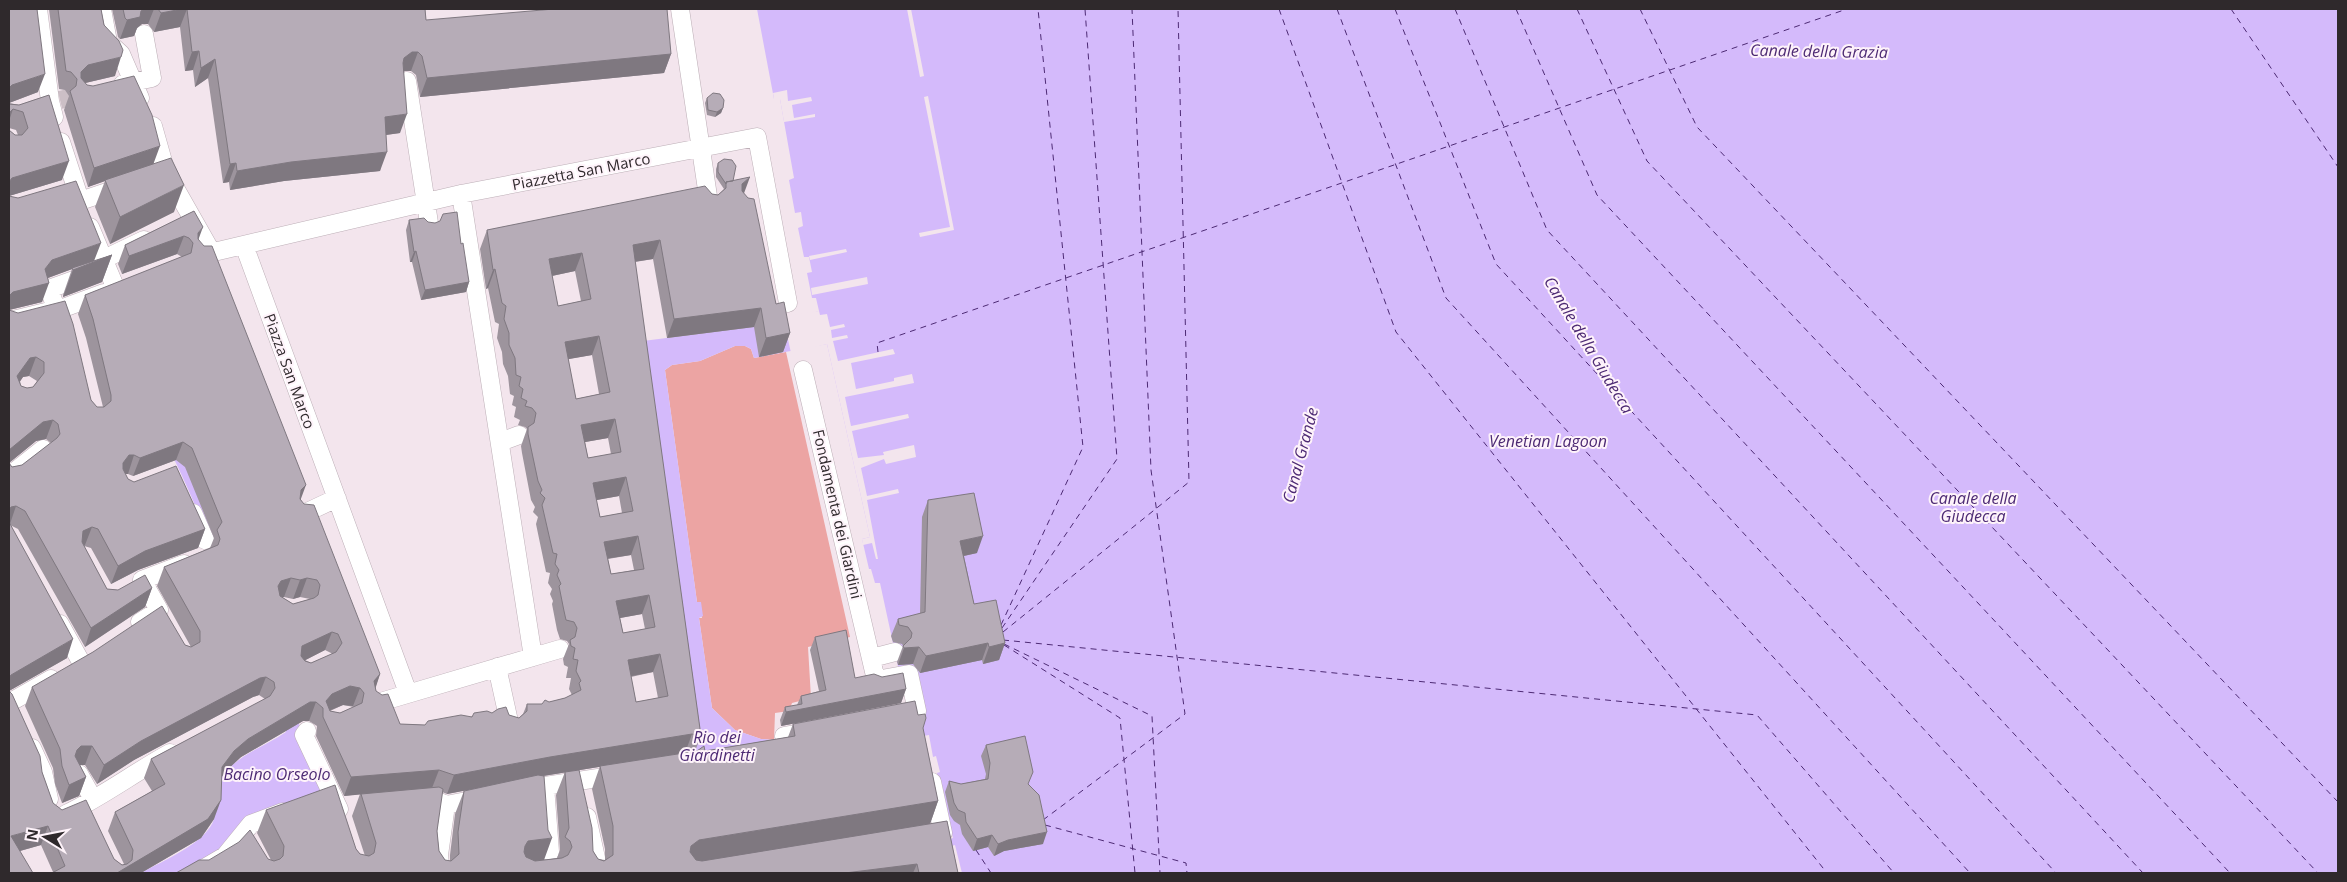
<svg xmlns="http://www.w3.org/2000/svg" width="2347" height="882" font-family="'Open Sans',sans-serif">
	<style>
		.green { fill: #eca4a3 }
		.water { fill: #d4bafb; fill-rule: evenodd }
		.pier { fill: #f3e5ed }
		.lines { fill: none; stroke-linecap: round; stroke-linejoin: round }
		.ferry { stroke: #4d2a74; stroke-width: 1; stroke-dasharray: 6 5; stroke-linecap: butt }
		.street-tunnel { stroke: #ccbfc6; stroke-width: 18; stroke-dasharray: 18 9; stroke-linecap: butt }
		.street-casing { stroke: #bdafb7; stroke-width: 19 }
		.street { stroke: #fff; stroke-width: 18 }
		.wall { fill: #9d949d; fill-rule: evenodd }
		.shaded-wall { fill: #7f7880 }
		.building { fill: #b6acb7; stroke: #7f7880; fill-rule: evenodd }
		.labels { text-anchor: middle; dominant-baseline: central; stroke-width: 4; stroke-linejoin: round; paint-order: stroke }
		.street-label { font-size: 15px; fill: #2f292c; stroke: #fef3fa }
		.water-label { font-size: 16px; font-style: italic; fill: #4d2a74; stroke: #fef3fa }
	</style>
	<rect width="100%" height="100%" fill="#f3e5ed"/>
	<!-- green -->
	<path class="green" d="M735 346H745L751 349 754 358 786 352 850 637 808 647 811 698 792 703 789 711 775 713 774 740 761 739 735 730 712 708 699 618H702L697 602 665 370 672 365 700 361Z"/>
	<!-- water -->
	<path class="water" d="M757 9H2338V873H962L955 845 948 847 946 840 953 838 937 773 940 772 936 756 933 757 929 735 697 774 604 346 768 325 819 311 816 298H812L807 273 812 272 809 257H804L798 228 803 226 801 212 795 213 789 180 794 178 780 99H774ZM827 344 870 537 862 539 869 569H871L875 583H880L899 671 924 712 774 740 761 739 735 730 712 708 699 618 703 616 701 602H697L665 370 672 365 700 361 735 346H745L751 349 754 358Z
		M9 388 53 415 74 419 75 422 88 421 103 425 167 408 222 523 263 636 302 721 299 722 300 737 304 744 301 746 319 784 322 783 325 790 249 819 232 837 235 839 227 849 225 847 219 853 186 873H141C162 861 207 843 214 819 218 805 211 790 220 778 237 755 264 747 286 732 269 691 248 650 234 608 213 545 188 484 157 425L113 439 68 436 41 426 9 407Z"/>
	<!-- pier -->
	<path class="pier" d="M907 9H911L924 76 920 77Z
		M787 90 788 101 811 97 812 101 792 105 794 118 815 114V117L784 122 780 99H774L773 93Z
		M928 96 954 230 920 237 919 233 950 227 924 97Z
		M846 249 847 252 810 260 809 256Z
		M867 277 868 284 812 295 811 288Z
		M819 311 820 315 827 314 830 327 844 324 845 327 831 330 832 338 847 335 848 338 833 341 838 361 893 349 895 354 851 363 856 389 894 381V378L912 374 914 383 845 397 851 426 908 414 909 418 852 431 858 458 884 455 883 452 914 445 916 457 886 464 884 459 861 468 867 496 898 489 899 493 867 500 878 559H876L872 543 863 545 862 539 870 537 827 344 791 353 783 317Z"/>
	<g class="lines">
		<!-- ferry -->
		<path class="ferry" d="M1279 9 1396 332 1827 873
			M1337 9 1446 298 1970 873
			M1395 9 1496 264 2056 873
			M1455 9 1547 230 2143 873
			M1516 9 1597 195 2230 873
			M1577 9 1647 161 2318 873
			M1640 9 1697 127 2338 802
			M2231 9 2338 167
			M878 352 877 343 1847 9
			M1001 625 1083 447 1038 9
			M1002 628 1117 459 1085 9
			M1003 632 1189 482 1178 9
			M1003 640 1757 715 1894 873
			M1004 644 1152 716 1160 873
			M1004 645 1120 718 1135 873
			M1043 820 1185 714 1151 470 1132 9
			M1045 825 1186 863 1187 873
			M976 850 991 873"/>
		<!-- street-tunnel -->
		<path class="street-tunnel" d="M60 100 84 94"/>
		<defs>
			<path id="street" d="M38 9 50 101 54 117
				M102 9 108 42 121 54 140 98
				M680 9 709 203
				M407 81 429 223
				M123 84 152 78 144 34
				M153 126 166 172 212 253
				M61 142 81 203
				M461 194 533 657
				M80 201 122 187
				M90 227 116 289
				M244 245 408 693
				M201 255 461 194 757 137 788 303
				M104 259 144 240
				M56 308 49 289 88 275
				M9 321 66 307 104 293
				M803 370 876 680 909 674 917 711 899 715
				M500 442 519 435
				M9 476 43 449
				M193 513 205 540
				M303 514 337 498
				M140 622 159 610 142 580 184 564
				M60 624 81 662
				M872 658 895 652
				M497 667 510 726
				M9 703 51 679
				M377 703 560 649
				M307 731 304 735 339 809
				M784 736 812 731
				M32 748 43 772 49 799
				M79 774 93 799
				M932 782 943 833
				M545 786 618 775
				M534 788 545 786 550 852
				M418 799H433L446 805 482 798
				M66 814C102 797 135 772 170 753
				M587 817 596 858 595 873
				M196 873 225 856 251 824 283 812
				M441 873 439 855 446 805"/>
		</defs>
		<!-- street casing -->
		<use href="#street" class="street-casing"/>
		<!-- street -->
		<use href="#street" class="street"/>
	</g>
	<!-- wall -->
	<path class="wall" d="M9 9 38 92 9 103 19 105 49 95 62 180 9 196 94 261 112 255 102 282 63 297V295L72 269 48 278 42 302 9 310 97 407H103L86 338 78 314 85 295 182 257 177 254 122 274 118 264 125 245 194 211 198 240 301 500 380 674 375 688 376 691 400 724 425 725 492 713 509 715 519 718 523 714 527 704H542L565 698 572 695 569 689 571 678H566L568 667 564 665 563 659 569 644 567 641 560 639 557 630 552 604 553 601 550 594 552 589 548 583 550 573 546 572 536 524 538 517 533 512 535 507 531 500 522 453 521 446 527 429 525 427 518 425 520 420 514 417 516 407 512 405 514 396 510 394 508 376 503 364 502 352 497 338 499 324 495 322 488 288 486 289 480 249 487 230 712 194 718 195 724 189 716 177V169L718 163 744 194 776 304 790 333 783 352 759 357 754 327 667 338 653 259 635 262 701 736 695 751H705L788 737 793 724 918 715 923 728 938 801 930 824 947 821 958 873H176L268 859 271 860 257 833 266 810 356 849 360 854 365 856 352 816 360 794 344 796 316 736 317 726 309 721H303L241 757 227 770 222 777 214 819 201 838 141 873 53 872 41 845 20 851 9 873 42 772 53 803 114 859 122 865 124 864 108 831 115 812 152 791 144 778 151 759 265 699 259 695 253 697 134 760 97 784 85 765H80L86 777 79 796 62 803 55 784 53 768 25 706 32 687 185 645 191 647 157 586 164 567 210 548 214 538 185 467 176 460 133 476 128 474H125L128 479 205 529 198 548 138 570 111 584 91 548 84 546 107 589 118 590 152 588 145 607 85 647 18 529 10 525 67 658 9 691V463L12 467 22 465 51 443 46 439 36 441 9 463V130L15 135H18L16 130 9 128ZM575 271 581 301 558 306 552 276ZM592 355 599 394 576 399 568 359ZM29 376 37 381 33 387 27 388 21 386 20 381 23 377ZM608 438 611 454 588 458 585 442ZM619 496 622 513 600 517 596 500ZM631 555 634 570 611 574 608 559ZM282 597H284L293 599 300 597 310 599 293 604ZM642 614 645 629 623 633 620 618ZM325 650 331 653 332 654 311 663 305 660ZM653 672 658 698 636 702 631 677ZM343 705 354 707 340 713 330 711ZM685 753 600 766 592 789 605 849V860L598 859 593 851 565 772 556 795 560 850 557 858 544 860 543 776ZM481 787 464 791 455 814 450 855V861L445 860 439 851 437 831 442 792 447 794Z
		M49 9H101L115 76 85 83 154 164 174 212 110 244 95 207 105 181 88 187 64 110 69 96 65 90 59 89Z
		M112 9H425L426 20 671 54 664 73 420 97 416 75 411 71H404L400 133 386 135 380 171 284 181 230 190 229 182 223 183 208 78 195 87 193 70 185 71 180 27 154 32 148 24H142L137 28 134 36 120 39 118 37Z
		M707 98 723 108 721 113 715 117 707 115 705 103Z
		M409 220 428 222 469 282 466 292 421 300 412 262H410L406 230Z
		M928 500 977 553 964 556 974 604 1005 643 999 660 983 664 982 660 920 673 913 664 898 665 897 662 903 646 902 644 893 642 891 636 898 619 920 614 922 517Z
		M815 637 855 678 882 677 906 689 901 703 781 726 780 720 785 707 797 705 801 696 819 691 810 650Z
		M986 745 1028 785 1043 844 1004 851 994 856 988 847 973 851 962 834 960 825 954 821 950 815 945 792 949 781 961 784 985 779 986 774 981 756Z"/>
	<!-- shaded-wall -->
	<path class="shaded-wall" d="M144 9H154L148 24H142L137 28 134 36 120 39 127 20Z
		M182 9H187L180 27 154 32 161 13Z
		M199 51 193 70 185 71 192 52Z
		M412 52H418L411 71H405L397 77 404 58Z
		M671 54 664 73 420 97 427 78Z
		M121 57 115 76 81 84V72L88 65Z
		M215 59 208 78 195 87 201 68Z
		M45 74 38 92 9 103V88L12 85Z
		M723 108 721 113 715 117 717 112Z
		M13 109 9 121V113Z
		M407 114 400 133 378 136 385 117Z
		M160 146 153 165 105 180V181L88 187 94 168Z
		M387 152 380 171 284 181 230 190 237 171 291 162Z
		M69 161 62 180 9 196V182L12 178Z
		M236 163 229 182 223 183 230 164Z
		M750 177 743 196 735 203 742 184Z
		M184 185 174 212 110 244 120 217Z
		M203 227 196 246 198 233Z
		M184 236 177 254 122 274 129 256Z
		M660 240 653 259 626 263 633 245Z
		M101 243 94 261 45 279 49 283 42 302 9 310V296L13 292 45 269 52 260Z
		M416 251 412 262H410L414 252Z
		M582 253 575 271 542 278 549 259Z
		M112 255 102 282 63 297 73 270Z
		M495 269 488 288 486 289 493 270Z
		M469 282 466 292 421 300 425 290Z
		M761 308 754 327 667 338 674 319Z
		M790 333 783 352 759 357 766 338Z
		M599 336 592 355 558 361 565 342Z
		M36 357 29 376 23 377 11 395 17 376 30 358Z
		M615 419 608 438 574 444 581 425Z
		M53 420 46 439 36 441 9 463V449L43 422Z
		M183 442 176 460 133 476 140 458Z
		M129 455H134L128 474H122L123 463Z
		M626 477 619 496 586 502 593 483Z
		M306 485 299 504 301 490Z
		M16 506 10 524 9 525V510L11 507Z
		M92 527 85 545 77 550 83 531Z
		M205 529 198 548 138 570 111 584 118 566 145 551Z
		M638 536 631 555 598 560 604 542Z
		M983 536 977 553 954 558 960 541Z
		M291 578 284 597 274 600 278 586 281 581Z
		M307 578 300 597 293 599 300 580Z
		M152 588 145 607 85 647 91 628Z
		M649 595 642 614 609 620 616 601Z
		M332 632 325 650 296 665 302 646Z
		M73 639 67 658 9 691V678L11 675Z
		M988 643 982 660 920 673 926 656Z
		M1005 643 999 660 983 664 989 647Z
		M919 647 913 664 898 665 904 648Z
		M660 654 653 672 621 678 628 660Z
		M380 674 374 693V681Z
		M266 677 259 695 253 697 134 760 97 784 104 765 141 741 260 678Z
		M350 686 360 688 353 706 343 705 326 712V701L332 694Z
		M906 689 901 703 781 726 786 712Z
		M310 702H316L309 721H303L241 757 227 770 215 785 222 767 234 751 248 739Z
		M692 734 685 753 543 776 447 794 454 775 550 757Z
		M81 746H92L85 765H74L70 769 77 750Z
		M439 770 432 788 344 796 351 777Z
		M86 777 79 796 62 803 69 785Z
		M221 800 214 819 201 838 141 873H117Z
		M938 801 930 824 682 869 691 846 699 840Z
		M48 826 41 845 9 854 11 836Z
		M1047 832 1043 844 1004 851 994 856 998 844 1008 840Z
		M992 835 988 847 973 851 977 839Z
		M552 838 544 860 520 864 525 846 528 841Z
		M917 864 913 873H845Z"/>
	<!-- building -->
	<path class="building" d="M9 9H37L45 74 12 85 9 88Z
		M58 9H101L104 25 119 41 123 50 121 57 88 65 81 72V78L87 85 93 86 134 76 152 115 160 146 94 168 70 91 76 86 77 79 71 72 66 71Z
		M123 9H144L141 11 140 17 127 20 125 18Z
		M158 9H182L161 13Z
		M187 9H425L426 20 554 9H667L671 54 427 78 422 56 418 52H412L404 58 403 63 407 114 385 117 387 152 291 162 237 171 236 163 230 164 215 59 201 68 199 51 192 52Z
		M713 93 720 94 724 100 723 108 717 112 708 110 707 98Z
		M49 95 69 161 12 178 9 182V130L15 135H22L28 128 23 112 13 109 9 113V103V104L19 105Z
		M171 158 184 185 120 217 105 180Z
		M724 159 732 160 736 166 733 181 726 182V184L718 172V163Z
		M750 177 742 184V191L748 198 754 199 776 304 784 302 790 333 766 338 761 308 674 319 660 240 633 245 701 736 692 734 550 757 454 775 439 770 351 777 323 717V708L316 702H310L248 739 234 751 222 767 221 800 208 819 117 873H52L65 866 48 826 11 836 33 873H9V691L12 694 40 756 42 772 53 803 62 810 86 800 114 859 122 865 127 864 132 860 133 850 115 812 165 784 151 759 270 696 275 688 274 682 266 677 260 678 141 741 104 765 92 746H81L77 750 75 756 86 777 69 785 62 766 60 749 32 687 93 652 162 606 185 645 191 647 200 642V631L164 567 218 545 220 539 217 530 222 522 192 448 183 442 140 458 134 455H129L123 463V469L128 479 134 482 176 466 205 529 145 551 118 566 98 529 92 527 83 531 82 542 107 589 118 590 145 575 152 588 91 628 25 511 16 506 11 507 9 510V463L12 467 22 465 57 438 60 434 58 424 53 420 43 422 9 450V310L18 313 65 301 73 324 91 400 97 407H104L111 401V395L93 319 85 295 191 253 193 243 189 238 184 236 129 256 125 245 194 211 203 227 198 233V239L204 246H212L306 485 301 490 300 499 304 504 314 505 380 674 374 681 376 691 382 695 388 694 400 724 425 725 428 721 461 715 472 717 474 713 487 711 492 713 498 709 506 707 509 715 519 718 527 711V704H542L545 700 549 702 565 698 581 690 579 683 581 681 576 671 578 660 573 659 575 648 571 646 570 640 575 637 577 628 574 622 566 620 564 611 559 586 561 584 557 575 559 570 555 564 557 554 553 553 542 505 545 498 540 493 542 490 538 481 528 434V427L534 423 536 413 532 408 525 406 527 401 521 398 523 389 519 386 521 377 516 375 515 358 509 345V333L504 319 506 306 502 303 495 269 493 270 487 230 705 186 712 194 718 195 726 188V182ZM582 253 591 299 558 306 549 259ZM599 336 610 392 576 399 565 342ZM36 357 44 362V373L33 387 27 388 21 386 17 376 30 358ZM615 419 621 452 588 458 581 425ZM626 477 633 511 600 517 593 483ZM638 536 644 569 611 574 604 542ZM291 578 300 580 307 578 317 580 320 585 318 595 314 598 293 604 280 596 278 586 281 581ZM649 595 655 627 623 633 616 601ZM332 632 338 634 342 643 336 652 311 663 305 661 301 656 302 646ZM660 654 668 696 636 702 628 660ZM350 686 360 688 364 693 362 703 340 713 330 711 326 701 332 694Z
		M76 181 101 243 52 260 45 269 49 283 13 292 9 296V196L18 198Z
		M457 212 461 244 463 243 469 282 425 290 416 251 414 252 409 220 424 218 428 222 435 223 440 221 443 214Z
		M112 255 73 270 72 268Z
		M974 493 983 536 960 541 974 604 996 600 1005 643 989 647 988 643 926 656 919 647 904 648 903 646 911 638 912 633 908 627 899 625 898 619 925 612 928 500Z
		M9 522 73 639 11 675 9 678Z
		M846 630 855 678 874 674 882 677 903 673 906 689 786 712 785 707 802 704 801 696 826 690 815 637Z
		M915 701 918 715 925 714 926 718 923 728 938 801 699 840 691 846 690 852 696 860 702 861 947 821 958 873H919L917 864 845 873H176L199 860H209L239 842 250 830 268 859 274 861 280 859 283 856 284 846 266 810 335 785 356 849 360 854 369 856 374 853 376 843 361 794 439 787 443 789 437 831 439 851 445 860 451 861 459 854 458 832 464 791 538 775 544 776 548 830 552 838 528 841 525 846 524 852 526 857 535 861 562 858 568 855 572 847 570 841 565 837 569 828 565 772 579 770 592 828 593 851 598 859 604 861 613 855V826L600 766 697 751 704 746 705 751 795 736 793 724Z
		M1025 736 1033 772 1028 784 1039 795 1047 832 1008 840 998 844 992 835 977 839 966 822 965 813 958 810 954 803 949 781 961 784 988 779 990 763 986 745Z"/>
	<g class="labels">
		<!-- street labels -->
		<g class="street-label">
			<text transform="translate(581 171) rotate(-11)">Piazzetta San Marco</text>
			<text transform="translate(290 371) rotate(70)">Piazza San Marco</text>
			<text transform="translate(838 514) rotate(77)">Fondamenta dei Giardini</text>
		</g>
		<!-- water labels -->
		<g class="water-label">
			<text transform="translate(1819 51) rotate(1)">Canale della Grazia</text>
			<text transform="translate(1589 345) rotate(59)">Canale della Giudecca</text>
			<text x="1548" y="441">Venetian Lagoon</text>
			<text transform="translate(1300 455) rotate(-75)">Canal Grande</text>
			<text x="1973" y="498">Canale della<tspan x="1973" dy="18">Giudecca</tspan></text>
			<text x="717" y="737">Rio dei<tspan x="717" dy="18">Giardinetti</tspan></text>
			<text x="277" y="774">Bacino Orseolo</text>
		</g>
	</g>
	<!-- border -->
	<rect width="2347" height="882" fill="none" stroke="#2f292c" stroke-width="20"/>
	<!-- north arrow -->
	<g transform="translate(45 837) rotate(280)" stroke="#fef3fa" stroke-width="4" paint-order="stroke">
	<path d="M0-4L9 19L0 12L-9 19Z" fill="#2f292c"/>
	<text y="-8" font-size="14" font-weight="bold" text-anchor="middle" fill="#2f292c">N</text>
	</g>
</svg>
